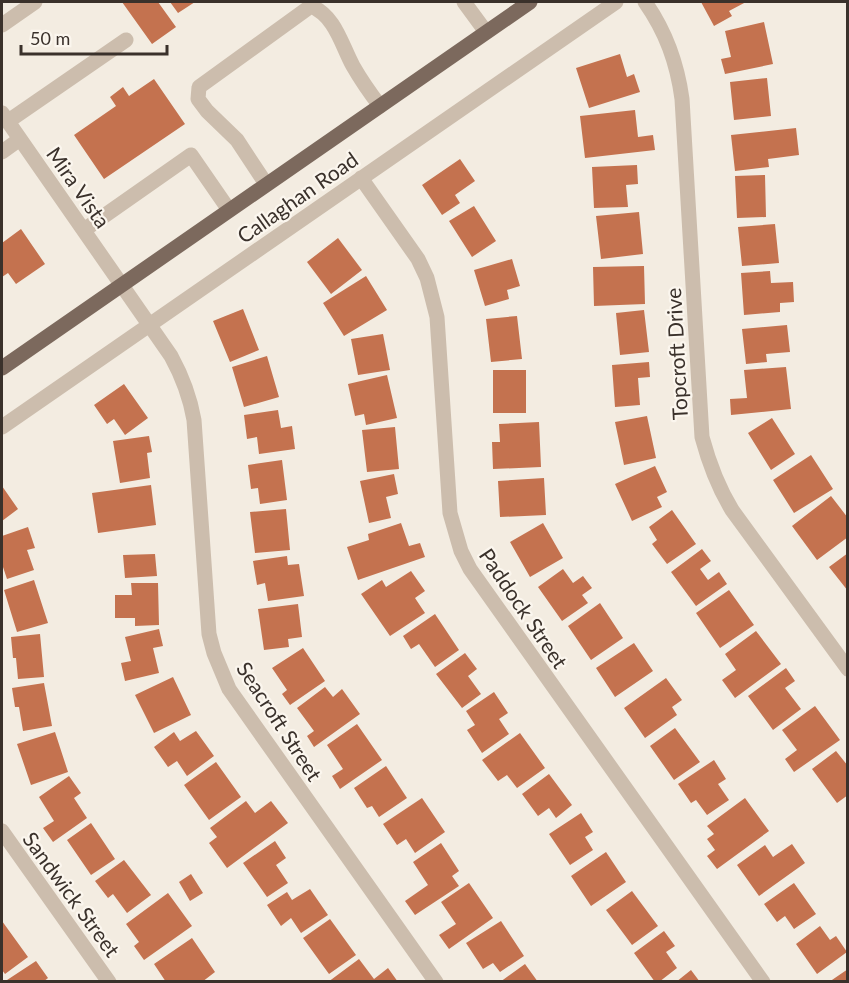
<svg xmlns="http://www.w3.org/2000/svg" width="849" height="983" font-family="Lato,sans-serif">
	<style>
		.building { fill: #c4724f }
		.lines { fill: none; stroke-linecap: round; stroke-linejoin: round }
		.minor { stroke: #ccbdad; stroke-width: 15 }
		.major { stroke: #7c695d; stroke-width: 15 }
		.labels { text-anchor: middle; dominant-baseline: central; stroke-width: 4.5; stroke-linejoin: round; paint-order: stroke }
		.street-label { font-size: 21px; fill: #3a312b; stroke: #fbf6ee }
	</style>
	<rect width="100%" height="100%" fill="#f3ece1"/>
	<!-- building -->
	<path class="building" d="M122 2H158L176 27 152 44Z
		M170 2H195L178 13Z
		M701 2H746L729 11 732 16 714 26Z
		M764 22 773 64 725 74 721 59 731 57 725 31Z
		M620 54 627 77 634 74 640 92 589 108 576 68Z
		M767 78 771 116 734 120 730 82Z
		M154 79 185 124 104 179 74 135 116 106 110 97 123 87 129 96Z
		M635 110 638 137 653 135 655 150 585 158 580 116Z
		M796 128 799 155 768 159 769 167 735 171 731 135Z
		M460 159 475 181 455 195 460 203 442 215 422 185Z
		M637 165 638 184 626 185 628 207 594 208 592 167Z
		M765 175 766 217 737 218 735 176Z
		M474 206 496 241 472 257 449 221Z
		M639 212 643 254 601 259 596 216Z
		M775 224 779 263 742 266 738 227Z
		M21 229 45 264 16 284 8 273 2 277V243Z
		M338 238 362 270 331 294 307 262Z
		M512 259 520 286 507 290 509 299 485 306 474 270Z
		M644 266 645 304 594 306 593 267Z
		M770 271 771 283 793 282 794 302 780 303V312L744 315 741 273Z
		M366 276 387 310 344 336 323 303Z
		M243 309 259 350 230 362 213 321Z
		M644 310 649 352 620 355 616 313Z
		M517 316 522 359 491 362 486 319Z
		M787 325 790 352 766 354 767 362 746 364 742 329Z
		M383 334 390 370 358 375 351 339Z
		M267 356 279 397 244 407 232 367Z
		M649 362 650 377 638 378 640 405 615 407 612 365Z
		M786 367 791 409 731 415 730 399 747 398 744 370Z
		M493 370H526V413H493Z
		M387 375 397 418 366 425 364 414 355 416 348 384Z
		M124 384 148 418 125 435 114 419 107 424 94 405Z
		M278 410 281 428 292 426 295 449 259 454 257 437 247 439 244 415Z
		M647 416 656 458 624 465 615 422Z
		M772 418 795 454 771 470 748 433Z
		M539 422 541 467 493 469 492 442H500L499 424Z
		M395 427 399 469 367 472 362 430Z
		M149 436 152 452 147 453 150 478 120 483 113 441Z
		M811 455 833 489 794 513 773 480Z
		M282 460 287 500 260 504 258 488 251 489 248 465Z
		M655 466 667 492 657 497 662 507 632 521 615 484Z
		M394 474 398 494 386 497 391 518 369 523 360 481Z
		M544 478 546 515 500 517 498 481Z
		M151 485 156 525 98 533 92 493Z
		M2 486 18 509 2 521Z
		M831 496 848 518V537L817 560 792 526Z
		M286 509 290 550 255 553 250 512Z
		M672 510 696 544 667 564 652 544 657 540 649 527Z
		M401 523 409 546 420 543 425 557 358 580 347 547 369 540 368 534Z
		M543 523 563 558 530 577 510 542Z
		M28 527 35 548 27 550 34 570 7 579 2 564V536Z
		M702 549 711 561 700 569 708 580 719 572 727 584 696 606 671 572Z
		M848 553V591L829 567Z
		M155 554 157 576 125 578 123 555Z
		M287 556 288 565 299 564 304 596 268 601 265 583 257 585 253 561Z
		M563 569 573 583 583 576 592 588 582 595 588 603 562 621 538 587Z
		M411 571 425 591 415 598 425 613 390 636 361 594 382 580 386 587Z
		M34 580 48 623 17 632 4 590Z
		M131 583H158L159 625 135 626V618H115V595H132Z
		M729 590 754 625 720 648 696 613Z
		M600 603 623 638 591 660 568 626Z
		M298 604 302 637 288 639 289 647 264 650 258 609Z
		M435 614 459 650 435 667 419 644 411 649 403 636Z
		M159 629 163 646 153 648 159 673 125 681 121 663 131 661 125 637Z
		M756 631 781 664 735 698 722 680 736 670 725 654Z
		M40 634 44 677 18 679 16 658H13L11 637Z
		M634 643 653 671 615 697 596 668Z
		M303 648 325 681 290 705 282 694 287 690 272 668Z
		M465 653 477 669 468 676 481 694 462 708 436 674Z
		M786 668 795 681 785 688 801 709 773 730 748 696Z
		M173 677 191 715 154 733 135 695Z
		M666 678 682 700 672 707 677 715 645 738 624 708Z
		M44 683 52 726 23 731 19 707H15L12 688Z
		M325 687 333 697 342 689 360 714 314 747 307 736 314 731 297 708Z
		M494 692 508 713 499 719 509 734 482 753 467 730 475 725 466 711Z
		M815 706 840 740 794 772 785 759 797 750 782 730Z
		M357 724 382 760 340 789 332 776 343 769 327 745Z
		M675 728 700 762 674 780 650 746Z
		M196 731 214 756 187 776 177 761 168 767 154 747 174 732 180 741Z
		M55 732 68 772 31 785 17 744Z
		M520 733 545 768 517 788 507 775 498 781 482 760Z
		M836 751 848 766V795L837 803 812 769Z
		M714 760 726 779 718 784 729 800 707 815 696 800 691 803 678 784Z
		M216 762 241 797 209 820 184 785Z
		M386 766 407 798 379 817 372 806 367 808 354 788Z
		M549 774 572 805 556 818 549 808 538 816 522 794Z
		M69 776 81 793 74 798 87 818 53 842 43 828 54 821 39 797Z
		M422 798 445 832 415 853 406 839 397 845 383 824Z
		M745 798 769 831 717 869 707 856 715 850 707 839 714 834 707 826Z
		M246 801 255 813 271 801 288 823 227 868 209 843 217 837 210 828Z
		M581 813 593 832 585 837 593 850 570 865 549 834Z
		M91 823 115 859 91 875 67 840Z
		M275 841 286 858 276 865 288 883 267 897 243 863Z
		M441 843 459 871 452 876 459 886 415 915 405 901 428 885 413 862Z
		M792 844 805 863 759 896 737 865 765 845 773 857Z
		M606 852 626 882 591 906 571 876Z
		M124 860 151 895 127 913 113 894 108 898 95 881Z
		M191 874 203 893 190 901 179 882Z
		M469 883 493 918 449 949 439 935 456 924 441 902Z
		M794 883 816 914 794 929 785 916 777 922 764 904Z
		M310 889 328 915 301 933 291 918 281 926 267 905 287 892 292 900Z
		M632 891 658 926 632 945 606 910Z
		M168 893 192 926 144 960 134 946 139 942 126 924Z
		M330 919 356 955 329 974 303 938Z
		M2 921 28 957 5 974 2 970Z
		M501 921 524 956 500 972 493 963 483 969 466 943Z
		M820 926 830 940 836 936 847 952 817 974 796 944Z
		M664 931 675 946 666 952 677 968 659 982H655L634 953Z
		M192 938 215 972 202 982H166L154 964Z
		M359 959 374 979 388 968 398 982H328Z
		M36 961 48 978 43 982H4Z
		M525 964 538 982H500Z
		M848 969V982H829Z
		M691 970 700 982H676Z"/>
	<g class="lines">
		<!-- minor -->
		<path class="minor" d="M464 2 486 32
			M645 2C666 32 677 62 682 99L702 437C709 463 718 487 732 510L848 669
			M2 25 35 2
			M2 113 171 356C182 376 190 397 194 420L209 634 214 653 229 689 436 982
			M7 122 126 40
			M2 152 20 139
			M361 178 418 259 427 278 437 317 450 513 461 551 470 569 763 982
			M266 184 237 140 207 111 198 99 199 87 311 6C336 17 341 44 353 66 361 80 370 93 380 106
			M84 230 191 155 229 210
			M2 427 616 2
			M2 831 109 982"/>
		<!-- major -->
		<path class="major" d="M2 368 530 2"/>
	</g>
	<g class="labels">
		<!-- street labels -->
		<g class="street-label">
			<text transform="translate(79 187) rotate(55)">Mira Vista</text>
			<text transform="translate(297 197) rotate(-35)">Callaghan Road</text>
			<text transform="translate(676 354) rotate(-93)">Topcroft Drive</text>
			<text transform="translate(524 608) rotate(56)">Paddock Street</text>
			<text transform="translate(280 721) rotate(57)">Seacroft Street</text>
			<text transform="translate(72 894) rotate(54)">Sandwick Street</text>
		</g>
	</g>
	<!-- border -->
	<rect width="849" height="983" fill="none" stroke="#3a312b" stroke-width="6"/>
	<!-- scale -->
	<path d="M21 45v9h146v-9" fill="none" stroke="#3a312b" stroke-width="3"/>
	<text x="30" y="45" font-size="18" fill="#3a312b" stroke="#fbf6ee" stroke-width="4.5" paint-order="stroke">50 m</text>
</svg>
